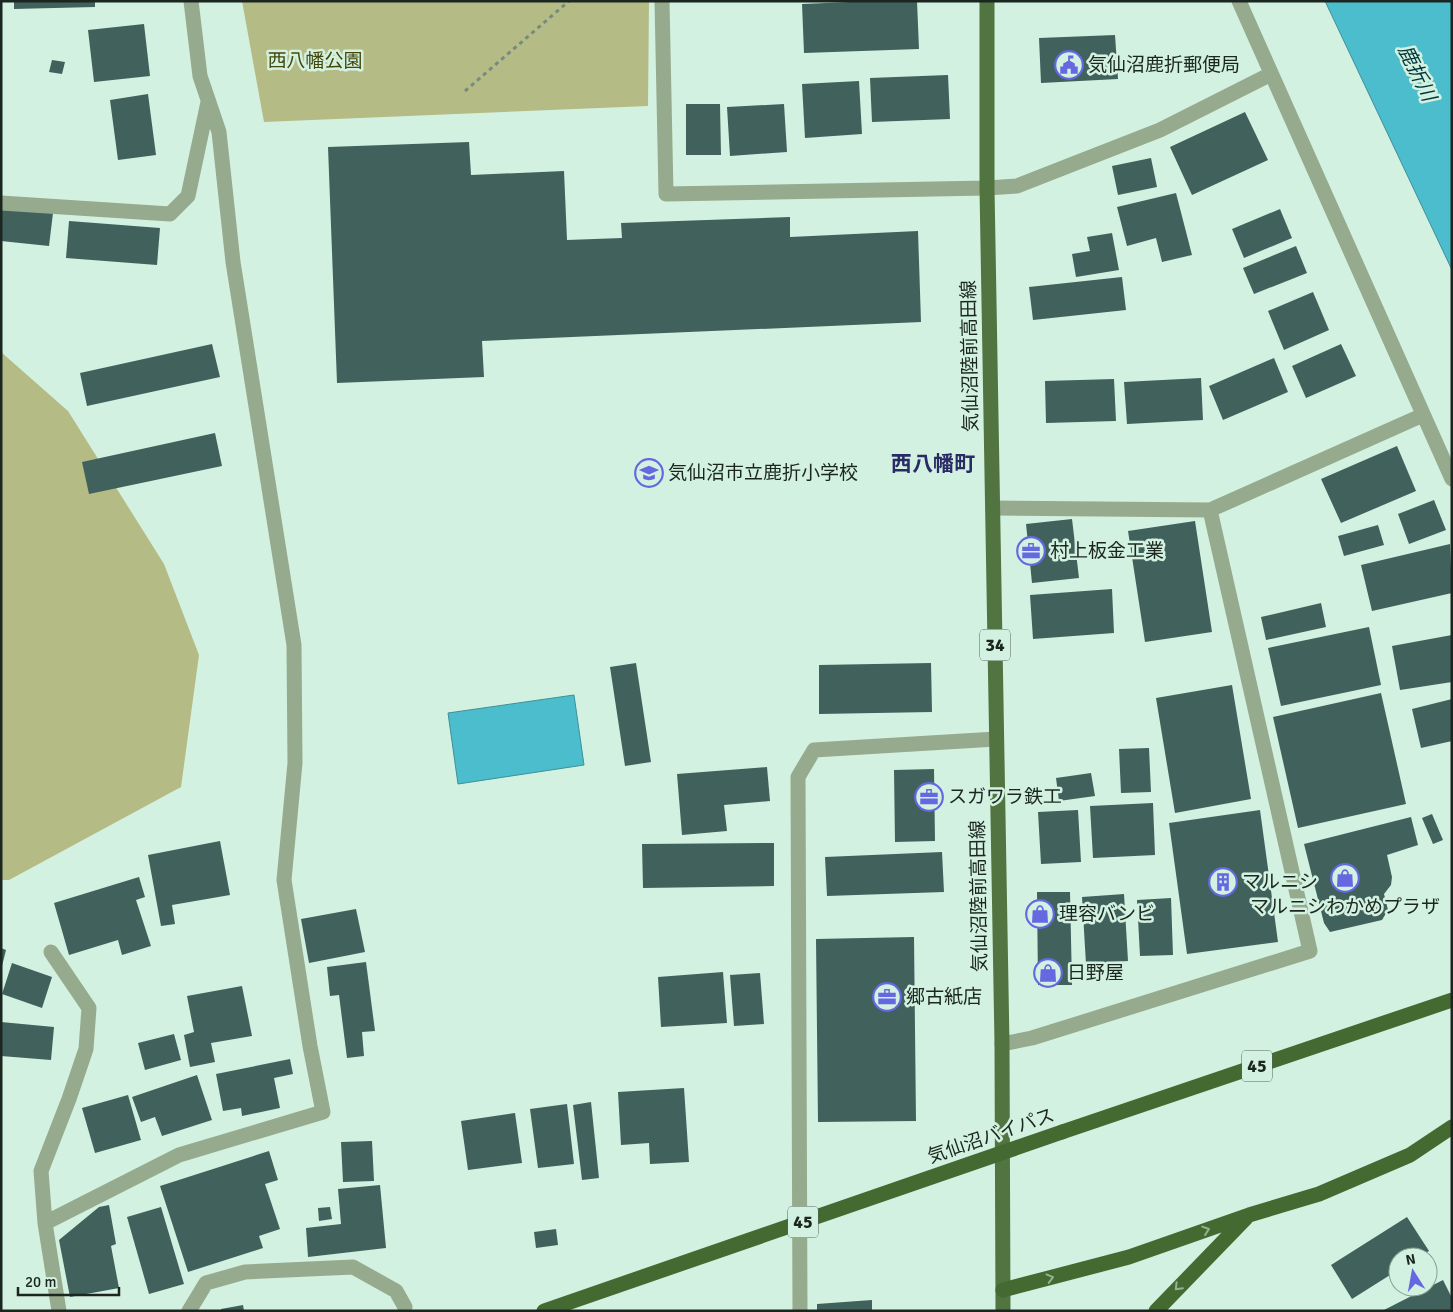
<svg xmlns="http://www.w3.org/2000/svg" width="1453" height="1312" font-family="Signika,'Noto Sans JP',sans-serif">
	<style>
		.green { fill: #b5bb85 }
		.water { fill: #4cbdcc; stroke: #3d9098 }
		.building { fill: #41615c }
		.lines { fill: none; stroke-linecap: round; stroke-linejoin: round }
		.path { stroke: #768b7f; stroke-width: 3; stroke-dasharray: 4 4; stroke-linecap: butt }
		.minor { stroke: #96aa8d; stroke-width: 15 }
		.primary { stroke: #517441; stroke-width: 15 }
		.trunk { stroke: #446a32; stroke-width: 15 }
		.trunk-bridge { stroke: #446a32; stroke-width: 15 }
		.oneway { stroke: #93b492 }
		.labels { text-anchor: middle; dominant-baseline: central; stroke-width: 5; stroke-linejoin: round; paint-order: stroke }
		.shield { fill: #d3f1e0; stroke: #526359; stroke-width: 1 }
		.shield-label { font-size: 18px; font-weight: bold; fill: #1a261f }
		.park-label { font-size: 19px; fill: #45480b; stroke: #d3f1e0 }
		.poi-label { font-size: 19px; fill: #1a261f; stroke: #d3f1e0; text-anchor: start }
		.street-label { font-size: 19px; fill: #1a261f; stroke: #d3f1e0 }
		.water-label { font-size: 20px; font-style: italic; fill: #00343b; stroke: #d3f1e0 }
		.quarter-label { font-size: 21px; font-weight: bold; fill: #2a2b65; stroke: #d3f1e0 }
	</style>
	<rect width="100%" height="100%" fill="#d3f1e0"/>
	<!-- green -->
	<path class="green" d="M242 1H649L648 106 264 122Z
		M1 352 68 411 164 564 199 655 181 787 9 880H1Z"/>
	<!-- water -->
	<path class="water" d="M1325 1H1452V270Z
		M574 695 584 765 458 784 448 713Z"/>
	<!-- building -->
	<path class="building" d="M14 1H95V7L14 9Z
		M874 1H917L919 49 804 53 802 4Z
		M144 24 150 76 94 82 88 30Z
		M1115 35 1118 79 1041 83 1039 38Z
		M52 60 65 62 62 74 49 72Z
		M948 75 950 119 872 122 870 78Z
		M859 81 862 134 805 138 802 84Z
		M148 94 156 155 118 160 110 100Z
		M686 104H720L721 155H686Z
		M784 104 787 152 730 156 727 107Z
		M1245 112 1268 160 1192 195 1170 147Z
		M469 142 471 175 564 171 567 240 622 238 621 223 790 217V237L918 231 921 322 482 341 484 377 337 383 328 147Z
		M1151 158 1157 187 1118 195 1112 166Z
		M1176 193 1192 255 1162 262 1156 238 1127 246 1117 207Z
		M1 207 53 213 49 246 1 241Z
		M1280 209 1292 238 1244 258 1232 229Z
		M69 221 160 228 157 265 66 258Z
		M1112 233 1119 270 1076 277 1072 254 1090 251 1087 237Z
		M1296 246 1307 273 1254 294 1243 268Z
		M1122 277 1126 310 1033 320 1029 287Z
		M1313 292 1329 330 1284 350 1268 311Z
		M212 344 220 377 87 406 80 373Z
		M1341 344 1356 376 1306 398 1292 366Z
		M1274 358 1288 392 1223 420 1209 386Z
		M1201 378 1203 420 1127 424 1124 382Z
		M1114 379 1116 421 1046 423 1045 381Z
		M215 433 222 466 89 494 82 462Z
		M1397 446 1416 491 1341 523 1321 479Z
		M1434 500 1446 530 1409 544 1398 514Z
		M1072 519 1079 578 1032 583 1026 524Z
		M1195 521 1212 632 1145 642 1128 531Z
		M1378 525 1384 545 1344 556 1338 536Z
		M1450 544 1452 593 1372 611 1361 565Z
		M1112 589 1114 633 1033 639 1030 595Z
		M1321 603 1326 627 1266 640 1261 617Z
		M1369 627 1381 685 1281 706 1268 648Z
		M1452 635V682L1400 690 1392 646Z
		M636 663 651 762 625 766 610 667Z
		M931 663 932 712 819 714V665Z
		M1232 685 1251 799 1175 813 1156 698Z
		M1381 693 1406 804 1298 828 1273 717Z
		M1452 699V741L1421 748 1412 709Z
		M1149 748 1151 792 1121 793 1119 749Z
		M767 767 770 801 724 805 727 831 682 835 677 774Z
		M934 769 935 841 895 842 894 770Z
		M1091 773 1095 796 1059 801 1056 778Z
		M1153 803 1155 855 1093 858 1090 806Z
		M1078 810 1081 862 1041 864 1038 812Z
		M1260 810 1278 942 1187 954 1169 823Z
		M1432 814 1443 840 1433 844 1422 818Z
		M1411 817 1418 845 1387 855 1392 877 1391 885 1384 894 1388 910 1382 920 1330 932 1324 923 1304 844Z
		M220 841 230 895 172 905 175 924 161 926 148 855Z
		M774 843V886L643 888 642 844Z
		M942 852 944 892 827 896 825 857Z
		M139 877 145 897 136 900 151 946 122 955 118 940 69 955 54 903Z
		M1037 892H1070L1072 985H1038Z
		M1124 894 1128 961 1086 964 1082 897Z
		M1171 898 1173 955 1140 956 1137 900Z
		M356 909 365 952 309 963 301 919Z
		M914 937 916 1121 818 1122 816 939Z
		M1 948 6 950 2 966H1Z
		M366 962 375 1031 362 1032 364 1056 347 1058 339 995 330 996 327 967Z
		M12 963 52 977 42 1008 2 994Z
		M723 972 727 1023 661 1027 658 977Z
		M760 973 764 1024 734 1026 730 975Z
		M242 986 252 1036 211 1043 215 1062 190 1067 184 1035 194 1032 187 996Z
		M1 1022 54 1027 51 1060 1 1056Z
		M174 1034 181 1060 145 1070 138 1043Z
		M290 1059 293 1074 274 1078 280 1108 242 1116 241 1108 223 1111 216 1074Z
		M197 1075 212 1120 162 1136 155 1117 141 1122 132 1097Z
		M684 1088 689 1162 650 1164 649 1143 621 1145 618 1092Z
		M128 1095 141 1140 95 1153 82 1108Z
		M591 1102 599 1178 582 1180 573 1105Z
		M567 1104 574 1164 538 1168 530 1109Z
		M515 1113 522 1163 468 1170 461 1121Z
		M372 1141 374 1181 343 1182 341 1142Z
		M269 1151 278 1180 265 1184 280 1229 259 1236 263 1248 188 1272 160 1186Z
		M380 1185 386 1248 308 1257 306 1228 341 1224 338 1189Z
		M109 1205 116 1244 111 1246 119 1288 70 1297 59 1240 99 1207Z
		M161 1207 184 1284 149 1294 127 1217Z
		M330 1207 332 1219 319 1221 318 1208Z
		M1407 1217 1429 1251 1419 1257H1398V1270L1352 1299 1331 1265Z
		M556 1229 558 1245 536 1248 534 1232Z
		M1443 1280 1452 1298V1311H1382Z
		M872 1300V1311H817V1304Z
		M243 1305 244 1311H221V1309Z"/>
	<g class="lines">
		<!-- path -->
		<path class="path" d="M465 91 569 1"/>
		<!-- minor -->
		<path class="minor" d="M662 1 666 194 987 188 1017 186 1160 130 1271 74
			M1239 1 1452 479
			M1 203 170 214 188 196 208 102
			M993 508 1210 510 1423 415
			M51 952 89 1008 86 1049 69 1099 41 1171 45 1223 59 1311
			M1002 1044 1032 1038 1310 951 1210 510
			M45 1223 179 1155 323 1112 310 1046 284 880 295 763 294 645 233 262 219 132 200 76 191 1
			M189 1311 206 1283 245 1272 353 1267 396 1291 405 1307
			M800 1311 798 777 814 750 996 739"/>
		<!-- primary -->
		<path class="primary" d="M987 1V188L1002 1044 1003 1311"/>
		<!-- trunk -->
		<path class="trunk" d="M1062 1132 1452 1000
			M1003 1290 1129 1257 1249 1215 1319 1194 1410 1155 1452 1127
			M1156 1311 1246 1218"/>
		<!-- trunk-bridge -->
		<path class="trunk-bridge" d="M544 1311 1062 1132"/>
	</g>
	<!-- one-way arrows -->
	<defs><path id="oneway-chevron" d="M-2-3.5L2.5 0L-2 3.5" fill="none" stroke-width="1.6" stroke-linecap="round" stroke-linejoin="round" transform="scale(1.25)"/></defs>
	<g class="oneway">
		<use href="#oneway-chevron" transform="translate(1206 1230) rotate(-19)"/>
		<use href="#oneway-chevron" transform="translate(1050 1278) rotate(-15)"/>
		<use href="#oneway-chevron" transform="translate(1178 1287) rotate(134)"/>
	</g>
	<!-- icons -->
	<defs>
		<symbol id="civic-ring" viewBox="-11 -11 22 22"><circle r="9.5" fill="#d3f1e0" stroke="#6568e1" stroke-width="1.5"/><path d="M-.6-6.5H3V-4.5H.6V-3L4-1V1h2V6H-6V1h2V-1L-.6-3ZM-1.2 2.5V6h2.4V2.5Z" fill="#6568e1"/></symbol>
		<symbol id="school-ring" viewBox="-11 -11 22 22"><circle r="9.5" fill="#d3f1e0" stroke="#6568e1" stroke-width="1.5"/><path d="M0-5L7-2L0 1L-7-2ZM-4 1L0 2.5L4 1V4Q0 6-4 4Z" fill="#6568e1"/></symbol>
		<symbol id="office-ring" viewBox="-11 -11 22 22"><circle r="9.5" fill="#d3f1e0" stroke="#6568e1" stroke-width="1.5"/><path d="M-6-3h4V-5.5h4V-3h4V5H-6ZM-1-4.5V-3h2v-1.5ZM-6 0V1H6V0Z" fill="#6568e1"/></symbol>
		<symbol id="shop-ring" viewBox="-11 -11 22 22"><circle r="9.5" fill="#d3f1e0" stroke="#6568e1" stroke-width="1.5"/><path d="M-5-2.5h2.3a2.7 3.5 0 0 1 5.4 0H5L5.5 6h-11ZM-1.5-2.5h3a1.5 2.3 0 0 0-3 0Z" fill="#6568e1"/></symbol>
		<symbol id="building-ring" viewBox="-11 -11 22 22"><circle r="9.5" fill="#d3f1e0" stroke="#6568e1" stroke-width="1.5"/><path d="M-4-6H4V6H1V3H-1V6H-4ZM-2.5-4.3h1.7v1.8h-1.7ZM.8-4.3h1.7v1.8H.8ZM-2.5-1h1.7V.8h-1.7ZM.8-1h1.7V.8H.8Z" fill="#6568e1"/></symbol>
	</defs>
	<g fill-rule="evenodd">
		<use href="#civic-ring" x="1053" y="49" width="32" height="32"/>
		<use href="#school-ring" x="633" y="457" width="32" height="32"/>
		<use href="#office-ring" x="1015" y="535" width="32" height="32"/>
		<use href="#office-ring" x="913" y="781" width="32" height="32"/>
		<use href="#shop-ring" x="1329" y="862" width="32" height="32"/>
		<use href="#building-ring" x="1207" y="866" width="32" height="32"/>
		<use href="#shop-ring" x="1024" y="898" width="32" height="32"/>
		<use href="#shop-ring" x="1032" y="957" width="32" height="32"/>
		<use href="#office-ring" x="871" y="981" width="32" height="32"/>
	</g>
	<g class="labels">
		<!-- shield labels -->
		<g class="shield">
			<rect x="980" y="629.5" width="30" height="31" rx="4"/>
			<rect x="1242" y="1050.5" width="30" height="31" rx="4"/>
			<rect x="788" y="1206.5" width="30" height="31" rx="4"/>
		</g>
		<g class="shield-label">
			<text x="995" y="645">34</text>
			<text x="1257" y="1066">45</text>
			<text x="803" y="1222">45</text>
		</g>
		<!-- park labels -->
		<g class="park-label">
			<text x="315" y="61">西八幡公園</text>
		</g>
		<!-- poi labels -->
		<g class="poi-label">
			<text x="1088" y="65">気仙沼鹿折郵便局</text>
			<text x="668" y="473">気仙沼市立鹿折小学校</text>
			<text x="1050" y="551">村上板金工業</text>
			<text x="948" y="797">スガワラ鉄工</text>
			<text x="1242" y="882">マルニシ</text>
			<text x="1345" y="907" text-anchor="middle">マルニシわかめプラザ</text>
			<text x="1059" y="914">理容バンビ</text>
			<text x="1067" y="973">日野屋</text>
			<text x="906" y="997">郷古紙店</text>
		</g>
		<!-- street labels -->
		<g class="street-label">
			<text transform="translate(970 356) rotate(-91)">気仙沼陸前高田線</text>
			<text transform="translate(979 896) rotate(-91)">気仙沼陸前高田線</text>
			<text transform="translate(991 1136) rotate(-19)">気仙沼バイパス</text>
		</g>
		<!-- water labels -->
		<g class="water-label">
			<text transform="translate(1417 73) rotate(64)">鹿折川</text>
		</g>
		<!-- quarter labels -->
		<g class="quarter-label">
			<text x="933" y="464">西八幡町</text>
		</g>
	</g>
	<!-- border -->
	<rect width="1453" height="1312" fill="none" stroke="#1a261f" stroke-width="5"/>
	<!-- north arrow -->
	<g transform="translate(1413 1272) rotate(349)"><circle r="24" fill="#d3f1e0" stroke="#89a093"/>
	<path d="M0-4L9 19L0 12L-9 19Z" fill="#6568e1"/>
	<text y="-8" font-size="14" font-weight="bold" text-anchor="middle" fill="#1a261f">N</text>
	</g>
	<!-- scale -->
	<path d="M18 1287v8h101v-8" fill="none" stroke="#1a261f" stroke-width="2.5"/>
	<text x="25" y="1287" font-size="15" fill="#1a261f" stroke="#d3f1e0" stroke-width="4" paint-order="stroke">20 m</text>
</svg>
